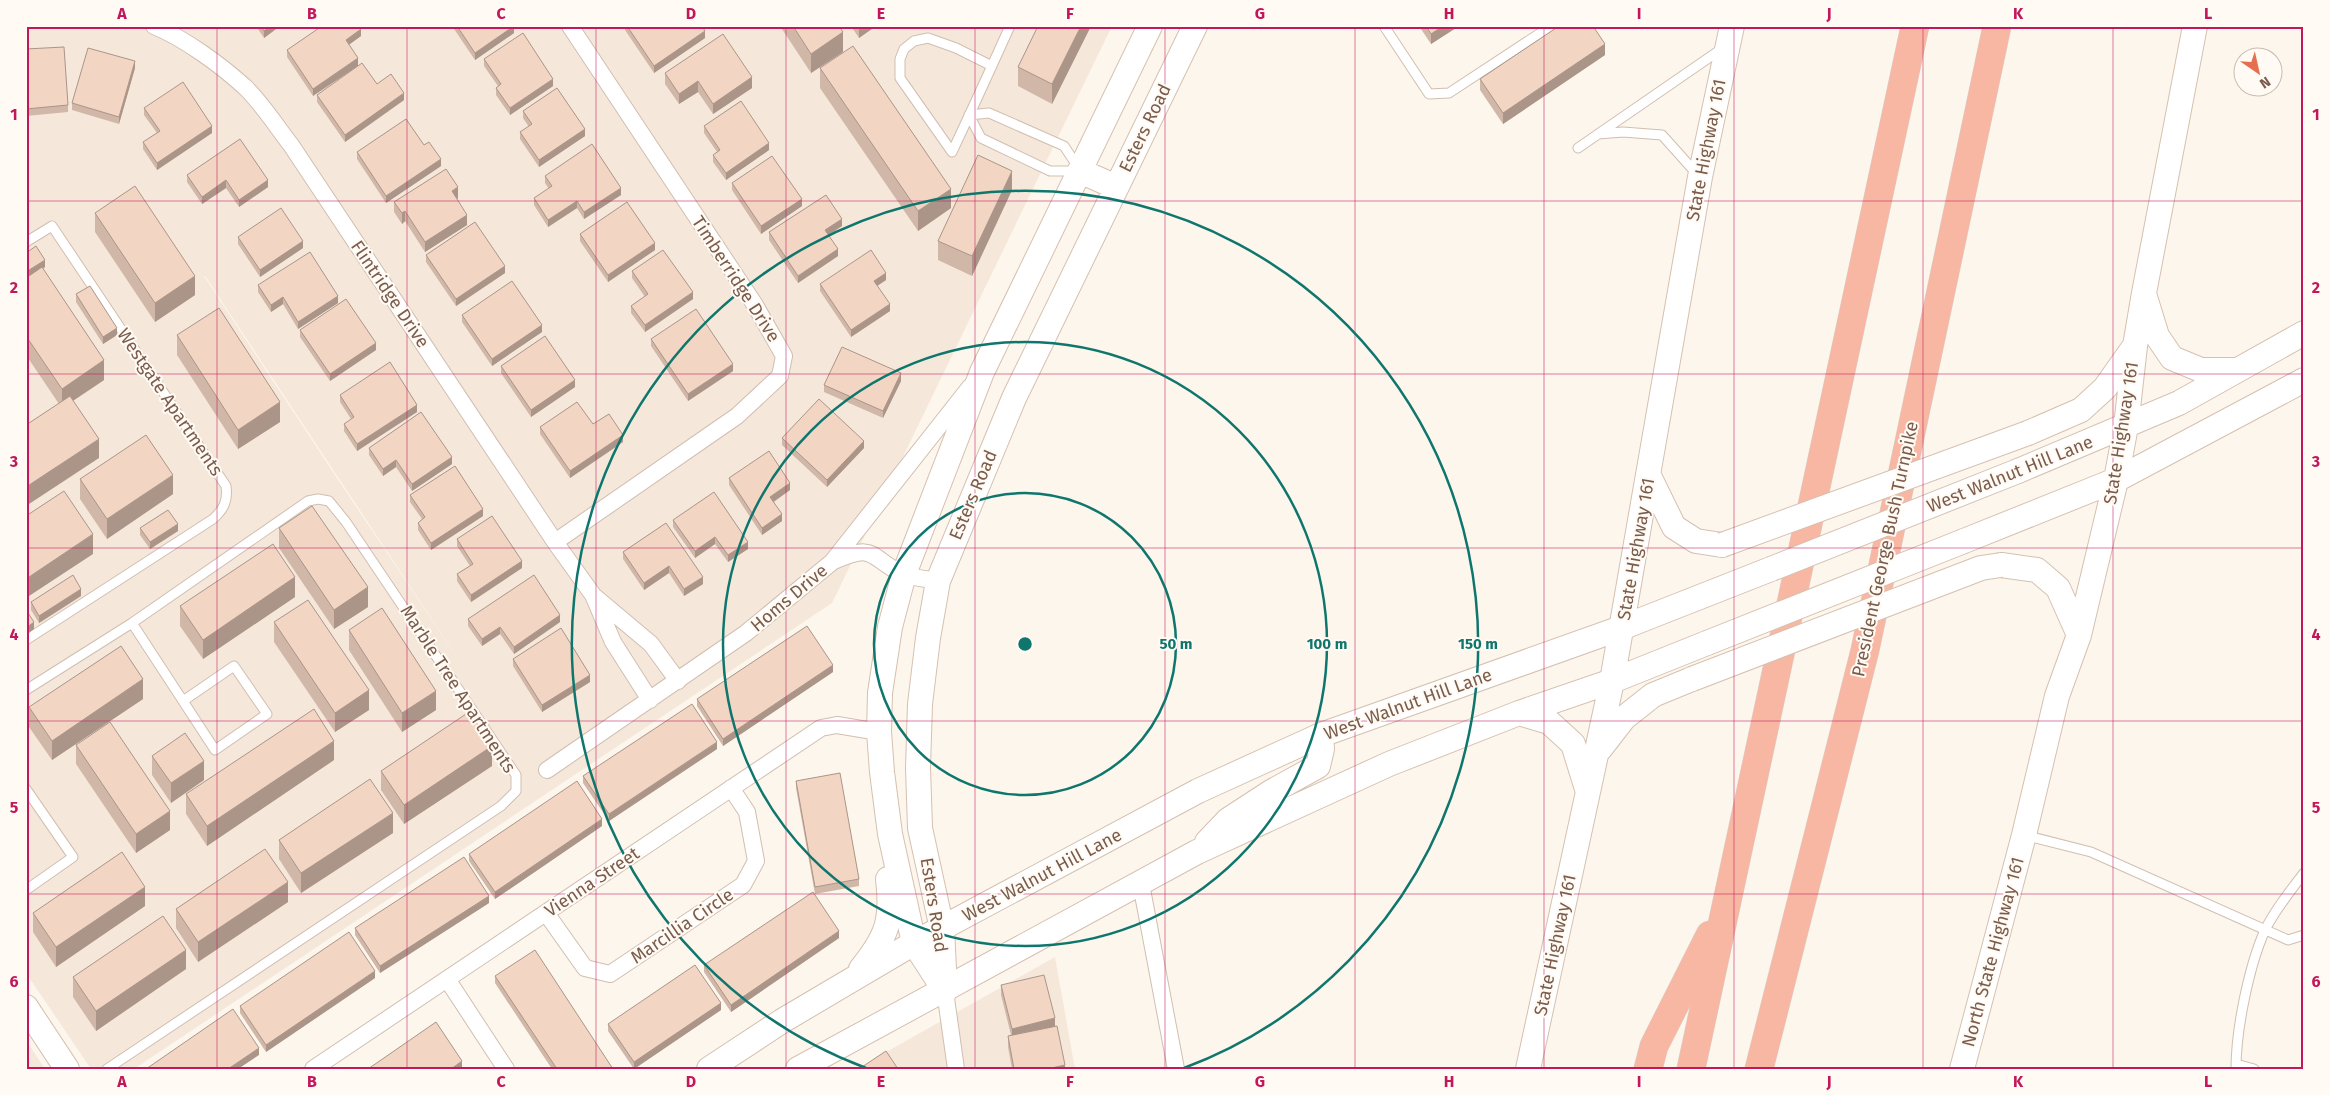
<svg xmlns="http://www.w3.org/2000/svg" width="2330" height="1095" font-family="'Fira Sans',sans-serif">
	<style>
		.residential { fill: #f5e8da; fill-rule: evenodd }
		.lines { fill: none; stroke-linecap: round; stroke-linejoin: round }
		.lane-casing { stroke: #d1beb0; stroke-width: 11 }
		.street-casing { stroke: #d1beb0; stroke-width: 18 }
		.secondary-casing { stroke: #d6c0b0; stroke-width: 26 }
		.highway-casing { stroke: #dad1cd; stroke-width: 29 }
		.lane { stroke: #fff; stroke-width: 9 }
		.street { stroke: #fff; stroke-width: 16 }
		.secondary { stroke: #fff; stroke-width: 24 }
		.highway { stroke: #f7b7a3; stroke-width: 28 }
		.secondary-bridge-casing { stroke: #d6c0b0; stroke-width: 26; stroke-linecap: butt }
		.secondary-bridge { stroke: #fff; stroke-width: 24 }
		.wall { fill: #d1b7a8 }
		.shaded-wall { fill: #aa9588 }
		.building { fill: #f3d5c3; stroke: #aa9588 }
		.grid { fill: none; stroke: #c2185b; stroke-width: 1; stroke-opacity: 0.55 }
		.ring { fill: none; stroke: #0f766e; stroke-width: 2.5 }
		.labels { text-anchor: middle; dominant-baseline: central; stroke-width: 4; stroke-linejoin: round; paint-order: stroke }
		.street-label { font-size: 18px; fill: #7a5c4d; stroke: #fffaf3 }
		.centre { fill: #0f766e; stroke: #fffaf3; stroke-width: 2.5 }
		.ring-label { font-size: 15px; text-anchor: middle; font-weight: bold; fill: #0f766e; stroke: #fffaf3; stroke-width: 4; stroke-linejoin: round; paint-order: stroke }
		.neatline { fill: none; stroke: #c2185b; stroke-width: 2 }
		.grid-label { font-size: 16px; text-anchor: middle; font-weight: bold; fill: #c2185b }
	</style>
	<rect width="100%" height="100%" fill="#fdf6ec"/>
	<!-- residential -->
	<path class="residential" d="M26 26H1112L832 603 134 1069H91L26 973ZM204 276H205L466 671 335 475Z
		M1055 957 1075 1069H856Z
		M26 1040 45 1069H26Z"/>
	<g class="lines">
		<defs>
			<path id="lane" d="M1384 26 1429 94 1449 93 1551 26
				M992 66 956 48 928 38 914 41 904 49 900 59V78L952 152C972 110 991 68 1010 26
				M969 115 981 138 1050 171H1078
				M969 115 989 113 1064 146 1078 167
				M1598 134 1623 132 1662 135 1697 174
				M1578 148 1723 48
				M26 242 52 226 226 486C228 501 224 509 213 519L26 640
				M132 623 215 750 267 714 234 666 183 701
				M26 690 132 623 308 501 318 499 329 501 346 522 516 775V791L501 806 107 1069
				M26 789 73 857 26 890
				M2024 835 2091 852 2288 940 2304 935
				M2236 1064 2254 1069
				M2236 1069C2236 1029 2249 966 2265 930 2275 910 2290 891 2304 873"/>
			<path id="street" d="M154 26C184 38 222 66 246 88 263 105 277 127 291 145L555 542 593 595 613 642 650 700
				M555 542 737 416 780 376 784 356 755 305 570 26
				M834 561C878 542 868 558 903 574 913 578 927 579 938 581
				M595 597 651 644 678 681
				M547 770 746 633 832 562 970 387
				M1141 884 1176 1069
				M546 913 585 968 610 974 743 885 756 861 747 812 731 788
				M447 979 506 1069
				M945 991 956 1069
				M313 1069 821 728 837 725 879 732"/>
			<path id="secondary" d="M1080 171 1116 187
				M2145 297 2157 336 2172 358 2201 370H2234
				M2028 433 2081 410 2105 388 2134 347
				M2018 471 2179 403 2304 333
				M1649 476 1674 527 1696 541 1722 545
				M1964 541 2116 480 2304 380
				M2001 565 2037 570 2058 588 2079 635
				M1519 713 1549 722 1573 744 1587 789
				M1600 749 1624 718 1653 695 1692 679
				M1207 842 1228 820 1271 792 1318 766 1322 749 1321 735
				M861 969C887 937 893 920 888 879
				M945 989 942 929 920 828 918 768 920 704 928 638 938 581 1014 398 1195 26
				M945 991 914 943 890 834 882 772 879 732 880 693 890 627 904 574 982 372 1150 26
				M26 1007 67 1069
				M709 1069 782 1021 914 943 1198 791 1321 735 1621 628 1771 569
				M798 1069 1197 852 1389 764 1519 713 1612 681 1707 643
				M1528 1069 1612 681 1700 177 1732 26
				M1962 1069 2024 835 2057 696 2079 635 2116 480 2126 426 2135 346 2144 293 2195 26"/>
			<path id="highway" d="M1648 1069 1654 1046 1710 935
				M1691 1069 1915 26
				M1759 1069 1865 650 1997 26"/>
		</defs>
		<!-- lane casing -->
		<use href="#lane" class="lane-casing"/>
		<!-- street casing -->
		<use href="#street" class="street-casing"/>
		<!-- secondary casing -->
		<use href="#secondary" class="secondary-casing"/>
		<!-- highway casing -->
		<use href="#highway" class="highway-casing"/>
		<!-- lane -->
		<use href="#lane" class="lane"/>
		<!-- street -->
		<use href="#street" class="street"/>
		<!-- secondary -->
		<use href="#secondary" class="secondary"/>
		<!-- highway -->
		<use href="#highway" class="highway"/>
		<defs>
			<path id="secondary-bridge" d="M1722 545 2028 433
				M1771 569 2018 471
				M1707 643 1964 541
				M1692 679 1981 568 2001 565"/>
		</defs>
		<!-- secondary-bridge casing -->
		<use href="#secondary-bridge" class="secondary-bridge-casing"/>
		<!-- secondary-bridge -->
		<use href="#secondary-bridge" class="secondary-bridge"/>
	</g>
	<!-- wall -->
	<path class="wall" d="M256 26H280L264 38Z
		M452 26H514V33L475 60Z
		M625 26H702L705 38 654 73 625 30Z
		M780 26H839L843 52 811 73Z
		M851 26H876L859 38Z
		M1091 26 1052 104 1018 86V67Z
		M1419 26H1459L1431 44Z
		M361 36 349 44 313 96 287 57V50Z
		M26 49 68 105V112L26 116Z
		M1605 55 1503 124 1480 90V79Z
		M484 59 553 86 510 115 496 95V88L498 86 484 66Z
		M135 68 119 124 72 110V103Z
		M820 68 951 208 918 231 820 88Z
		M665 73 752 88 713 114 698 92 679 104 665 84Z
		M377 84 404 100 345 142 317 102V95Z
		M144 108 212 133 157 170 143 149V142L157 133 144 115Z
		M523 111 585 136 539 167 520 139V132L529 127 523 118Z
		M704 126 769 150 726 180 713 162V155L717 152 704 133Z
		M424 145 441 166 386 203 357 159V152Z
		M187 175 268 187 239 207 226 188 202 204 187 182Z
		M545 176 621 195 584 219 577 208 548 227 534 205V198L549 189 545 183Z
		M732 183 802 206 761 234 732 190Z
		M1012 190 972 276 938 260V241Z
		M458 198 457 199 467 225 425 252 405 221 402 224 394 212V202Z
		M95 213 195 295 155 322 95 232Z
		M842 226 829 235 838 256 798 283 769 240V232Z
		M580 234 655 250 608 282 580 241Z
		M238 237 303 248 260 277 238 244Z
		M26 253 45 267 43 269 104 380 73 401 99 458 59 404 26 355Z
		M426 255 505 273 456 306 426 262Z
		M632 271 693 299 645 332 631 313V306L645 297 632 278Z
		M886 280 877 286 890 311 851 337 820 291V284Z
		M258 285 338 303 298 329 283 304 271 312 258 292Z
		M76 294 117 335 103 344 76 302Z
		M462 315 542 332 492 366 462 322Z
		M300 330 376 350 330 381 300 337Z
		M177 335 280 422 238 449 177 355Z
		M651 339 733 371 688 401 651 346Z
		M501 366 575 387 531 417 501 373Z
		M901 381 883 418 824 392V385Z
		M340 395 417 412 357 451 344 431V424L351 419 340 402Z
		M593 424 623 442 570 478 540 434V427Z
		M782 438 864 448 827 487 782 445Z
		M369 448 452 464 412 491 396 467 383 476 369 455Z
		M729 478 790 490 774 502 782 521 762 535 729 485Z
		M80 479 173 494 107 539 80 499Z
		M410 495 483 516 431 550 418 530V523L422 519 410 502Z
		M673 520 748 549 728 562 715 544 695 558 673 527Z
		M666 523 703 584 684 596 669 573 644 590 623 559V552Z
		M140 528 178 531 150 549 140 535Z
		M279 528 368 607 334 629 279 548Z
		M457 539 522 568 471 602 457 581V574L470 566 457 546Z
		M81 596 39 623 31 610V602Z
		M295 597 203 659 180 626V606Z
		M468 619 560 622 514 654 500 634 482 646 468 626Z
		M274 622 369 710 335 732 274 642Z
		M349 630 436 710 402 732 349 650Z
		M513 659 590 682 542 712 513 666Z
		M833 672 723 746 697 706V699Z
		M143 699 52 760 29 727V707Z
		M76 745 170 830 136 853 76 764Z
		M717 749 609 821 583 783V776Z
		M152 756 204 780 171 803 152 775Z
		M334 760 207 846 186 814V794Z
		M492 766 404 824 381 790V771Z
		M796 781 859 879V886L815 894 796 788Z
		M602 826 495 899 469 861V854Z
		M393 833 301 893 279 859V840Z
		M288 902 198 962 176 928V909Z
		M489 903 380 973 355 935V928Z
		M145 906 56 967 33 932V913Z
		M839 938 731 1012 704 972V965Z
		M186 969 96 1031 73 997V977Z
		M495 976 613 1069H552L495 983Z
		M375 978 266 1052 240 1013V1006Z
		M1001 985 1055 1027 1065 1069H1012L1008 1047V1036L1011 1035 1001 995Z
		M721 1010 634 1069 608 1031V1024Z"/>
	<!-- shaded-wall -->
	<path class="shaded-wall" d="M270 26H280L264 38V31Z
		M514 26V33L475 60V53Z
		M859 26H876L859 38Z
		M1081 26H1091L1052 104V84Z
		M1443 26H1459L1431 44V34Z
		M361 29V36L346 47V40Z
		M705 31V38L654 73V66Z
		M843 32V52L811 73V54Z
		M1605 44V55L1503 124V113Z
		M358 58V66L313 96V89Z
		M135 61V68L119 124V117Z
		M752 77V88L713 114V104Z
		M553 79V86L510 115V108Z
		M698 81V92L679 104V94Z
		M404 93V100L345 142V135Z
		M212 126V133L157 170V163Z
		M585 129V136L539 167V160Z
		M769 143V150L726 180V173Z
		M441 159V166L386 203V196Z
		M1012 171V190L972 276V256Z
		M226 180V188L202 204V197Z
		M268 180V187L239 207V200Z
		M458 187V198L452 202V191Z
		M621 188V195L584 219V212Z
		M951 189V208L918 231V211Z
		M802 199V206L761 234V226Z
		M577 201V208L548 227V220Z
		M405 211V221L402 224V213Z
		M467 215V225L425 252V242Z
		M842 219V226L825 237V230Z
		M303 241V248L260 277V270Z
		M655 243V250L608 282V275Z
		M838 249V256L798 283V276Z
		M45 260V267L26 279V272Z
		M505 266V273L456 306V299Z
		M886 273V280L874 288V281Z
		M195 276V295L155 322V303Z
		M693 292V299L645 332V325Z
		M338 296V303L298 329V322Z
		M283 297V304L271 312V305Z
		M890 304V311L851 337V330Z
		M542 325V332L492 366V359Z
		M117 328V335L103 344V337Z
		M376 343V350L330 381V374Z
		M104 360V380L62 408V389Z
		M733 364V371L688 401V394Z
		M901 373V381L883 418V411Z
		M575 380V387L531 417V410Z
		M280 402V422L238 449V430Z
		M417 405V412L357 451V444Z
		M623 435V442L570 478V471Z
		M99 439V458L26 506V487Z
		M864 441V448L827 487V480Z
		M452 457V464L412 491V484Z
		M396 460V467L383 476V469Z
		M173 475V494L107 539V519Z
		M790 483V490L770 504V497Z
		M483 509V516L431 550V543Z
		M782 514V521L762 535V528Z
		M178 524V531L150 549V542Z
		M93 534V554L26 598V579Z
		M715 537V544L695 558V551Z
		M748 542V549L728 562V555Z
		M522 561V568L471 602V595Z
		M669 566V573L644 590V583Z
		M295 577V597L203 659V640Z
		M703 577V584L684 596V589Z
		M368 587V607L334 629V610Z
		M81 589V596L39 623V616Z
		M560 615V622L514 654V647Z
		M34 622V629L26 635V628Z
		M500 627V634L482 646V639Z
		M833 665V672L723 746V739Z
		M590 675V682L542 712V705Z
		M143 679V699L52 760V741Z
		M369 690V710L335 732V713Z
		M436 691V710L402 732V713Z
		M334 741V760L207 846V826Z
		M717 742V749L609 821V814Z
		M492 746V766L404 824V805Z
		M204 761V780L171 803V783Z
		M170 811V830L136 853V834Z
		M393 813V833L301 893V873Z
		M602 819V826L495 899V892Z
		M288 882V902L198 962V942Z
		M145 887V906L56 967V947Z
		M489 896V903L380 973V966Z
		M839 931V938L731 1012V1005Z
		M186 950V969L96 1031V1011Z
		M375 971V978L266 1052V1045Z
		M721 1003V1010L634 1069V1062Z
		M1055 1018V1029L1012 1039V1029Z
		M259 1048V1055L238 1069H228Z
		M462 1061V1068L461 1069H451Z
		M1065 1065V1069H1047Z"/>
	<!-- building -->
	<path class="building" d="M261 26H270L264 31Z
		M322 26H359L361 29 346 40 358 58 313 89 287 50Z
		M457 26H514L475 53Z
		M627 26H702L705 31 654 66Z
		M793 26H839L843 32 811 54Z
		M1038 26H1081L1052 84 1018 67Z
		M1426 26H1443L1431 34Z
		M1559 26H1593L1605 44 1503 113 1480 79Z
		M523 33 553 79 510 108 496 88 501 84 484 59Z
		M723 34 752 77 713 104 698 81 679 94 665 73Z
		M853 46 951 189 918 211 820 68Z
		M64 47 68 105 26 109V49Z
		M88 48 135 61 119 117 72 103Z
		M362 63 377 84 391 74 404 93 345 135 317 95Z
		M183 82 212 126 157 163 143 142 160 131 144 108Z
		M557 88 585 129 539 160 520 132 532 124 523 111Z
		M741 101 769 143 726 173 713 155 720 150 704 126Z
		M406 119 424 145 429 142 441 159 386 196 357 152Z
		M240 139 268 180 239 200 226 180 202 197 187 175Z
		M592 144 621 188 584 212 577 201 548 220 534 198 552 186 545 176Z
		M978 155 1012 171 972 256 938 241Z
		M772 156 802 199 761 226 732 183Z
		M446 169 458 187 452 191 467 215 425 242 405 211 402 213 394 202Z
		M135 186 195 276 155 303 95 213Z
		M826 195 842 219 825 230 838 249 798 276 769 232Z
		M627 202 655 243 608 275 580 234Z
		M281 208 303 241 260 270 238 237Z
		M475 222 505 266 456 299 426 255Z
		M36 246 45 260 26 272V253Z
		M663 250 693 292 645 325 631 306 648 294 632 271Z
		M871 250 886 273 874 281 890 304 851 330 820 284Z
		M310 252 338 296 298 322 283 297 271 305 258 285Z
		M42 267 104 360 62 389 26 336V278Z
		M512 281 542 325 492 359 462 315Z
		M90 286 117 328 103 337 76 294Z
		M346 299 376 343 330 374 300 330Z
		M219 308 280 402 238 430 177 335Z
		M696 309 733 364 688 394 651 339Z
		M545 336 575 380 531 410 501 366Z
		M842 347 901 373 883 411 824 385Z
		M390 362 417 405 357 444 344 424 354 417 340 395Z
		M70 396 99 439 26 487V425Z
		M819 399 864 441 827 480 782 438Z
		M577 402 593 424 609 414 623 435 570 471 540 427Z
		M421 412 452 457 412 484 396 460 383 469 369 448Z
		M146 435 173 475 107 519 80 479Z
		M769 451 790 483 770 497 782 514 762 528 729 478Z
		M455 466 483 509 431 543 418 523 425 517 410 495Z
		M64 491 93 534 26 579V516Z
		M714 492 748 542 728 555 715 537 695 551 673 520Z
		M312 506 368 587 334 610 279 528Z
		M168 510 178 524 150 542 140 528Z
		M492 516 522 561 471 595 457 574 473 564 457 539Z
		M666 523 703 577 684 589 669 566 644 583 623 552Z
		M273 544 295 577 203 640 180 606Z
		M73 575 81 589 39 616 31 602Z
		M534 575 560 615 514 647 500 627 482 639 468 619Z
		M308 600 369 690 335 713 274 622Z
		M382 608 436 691 402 713 349 630Z
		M26 610 34 622 26 628Z
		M807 626 833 665 723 739 697 699Z
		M561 628 590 675 542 705 513 659Z
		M121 646 143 679 52 741 29 707Z
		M692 704 717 742 609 814 583 776Z
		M314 709 334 741 207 826 186 794Z
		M469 712 492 746 404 805 381 771Z
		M110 722 170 811 136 834 76 745Z
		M185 733 204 761 171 783 152 756Z
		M840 773 859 879 815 887 796 781Z
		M370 779 393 813 301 873 279 840Z
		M577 781 602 819 495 892 469 854Z
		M265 849 288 882 198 942 176 909Z
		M122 852 145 887 56 947 33 913Z
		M464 857 489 896 380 966 355 928Z
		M813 892 839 931 731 1005 704 965Z
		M163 916 186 950 96 1011 73 977Z
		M349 932 375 971 266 1045 240 1006Z
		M535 950 613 1069H557L495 976Z
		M695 965 721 1003 634 1062 608 1024Z
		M1044 975 1055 1018 1012 1029 1001 985Z
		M233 1009 259 1048 228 1069H146Z
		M436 1022 462 1061 451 1069H368Z
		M1057 1026 1065 1065 1047 1069H1014L1008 1036Z
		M886 1051 898 1069H859Z"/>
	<!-- grid -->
	<path class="grid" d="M217 26V1069M407 26V1069M596 26V1069M786 26V1069M975 26V1069M1165 26V1069M1355 26V1069M1544 26V1069M1734 26V1069M1923 26V1069M2113 26V1069M26 201H2304M26 374H2304M26 548H2304M26 721H2304M26 894H2304"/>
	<!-- distance rings -->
	<g class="ring">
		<circle cx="1025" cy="644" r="151"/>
		<circle cx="1025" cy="644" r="302"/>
		<path d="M866 1068A453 453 0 1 1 1184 1068"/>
	</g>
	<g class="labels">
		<!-- street labels -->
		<g class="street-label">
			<text transform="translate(1145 128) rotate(-64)">Esters Road</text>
			<text transform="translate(1706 150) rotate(-79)">State Highway 161</text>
			<text transform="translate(736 279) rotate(57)">Timberridge Drive</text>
			<text transform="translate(390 294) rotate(56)">Flintridge Drive</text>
			<text transform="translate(170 402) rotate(56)">Westgate Apartments</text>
			<text transform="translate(2121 433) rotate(-81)">State Highway 161</text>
			<text transform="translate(2010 474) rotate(-22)">West Walnut Hill Lane</text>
			<text transform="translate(973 495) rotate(-67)">Esters Road</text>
			<text transform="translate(1636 549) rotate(-80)">State Highway 161</text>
			<text transform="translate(1885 549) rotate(-78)">President George Bush Turnpike</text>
			<text transform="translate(789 598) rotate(-40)">Homs Drive</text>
			<text transform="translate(458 689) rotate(57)">Marble Tree Apartments</text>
			<text transform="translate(1408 704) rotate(-20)">West Walnut Hill Lane</text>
			<text transform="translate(1042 875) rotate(-28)">West Walnut Hill Lane</text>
			<text transform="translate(592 882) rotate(-34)">Vienna Street</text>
			<text transform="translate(934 905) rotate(81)">Esters Road</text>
			<text transform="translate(682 926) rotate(-34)">Marcillia Circle</text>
			<text transform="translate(1555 945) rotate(-78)">State Highway 161</text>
			<text transform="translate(1993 952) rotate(-75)">North State Highway 161</text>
		</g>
	</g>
	<circle cx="1025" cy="644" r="8" class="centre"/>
	<g class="ring-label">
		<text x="1176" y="649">50 m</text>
		<text x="1327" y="649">100 m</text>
		<text x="1478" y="649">150 m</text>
	</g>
	<!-- border -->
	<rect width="2330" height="1095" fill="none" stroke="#fffaf3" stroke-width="55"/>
	<!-- north arrow -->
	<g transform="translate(2258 72) rotate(146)"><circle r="24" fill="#fffaf3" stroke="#cabbb1"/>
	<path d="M0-4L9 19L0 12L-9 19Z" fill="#e76f51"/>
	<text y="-8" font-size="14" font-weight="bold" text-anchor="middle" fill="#7a5c4d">N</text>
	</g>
	<rect x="28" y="28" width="2274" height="1040" class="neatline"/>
	<g class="grid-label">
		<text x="122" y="19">A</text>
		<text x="312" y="19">B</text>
		<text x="501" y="19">C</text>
		<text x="691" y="19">D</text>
		<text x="881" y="19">E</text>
		<text x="1070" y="19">F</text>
		<text x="1260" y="19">G</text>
		<text x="1449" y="19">H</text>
		<text x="1639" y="19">I</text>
		<text x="1829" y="19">J</text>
		<text x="2018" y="19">K</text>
		<text x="2208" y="19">L</text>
		<text x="14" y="120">1</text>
		<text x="2316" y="120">1</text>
		<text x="14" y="293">2</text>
		<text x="2316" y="293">2</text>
		<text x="14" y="467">3</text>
		<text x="2316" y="467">3</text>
		<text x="14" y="640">4</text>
		<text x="2316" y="640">4</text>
		<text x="14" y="813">5</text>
		<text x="2316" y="813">5</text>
		<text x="14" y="987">6</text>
		<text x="2316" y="987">6</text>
		<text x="122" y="1087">A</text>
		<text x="312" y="1087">B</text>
		<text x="501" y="1087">C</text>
		<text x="691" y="1087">D</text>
		<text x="881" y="1087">E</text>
		<text x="1070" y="1087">F</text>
		<text x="1260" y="1087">G</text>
		<text x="1449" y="1087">H</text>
		<text x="1639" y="1087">I</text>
		<text x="1829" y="1087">J</text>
		<text x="2018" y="1087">K</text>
		<text x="2208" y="1087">L</text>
	</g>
</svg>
